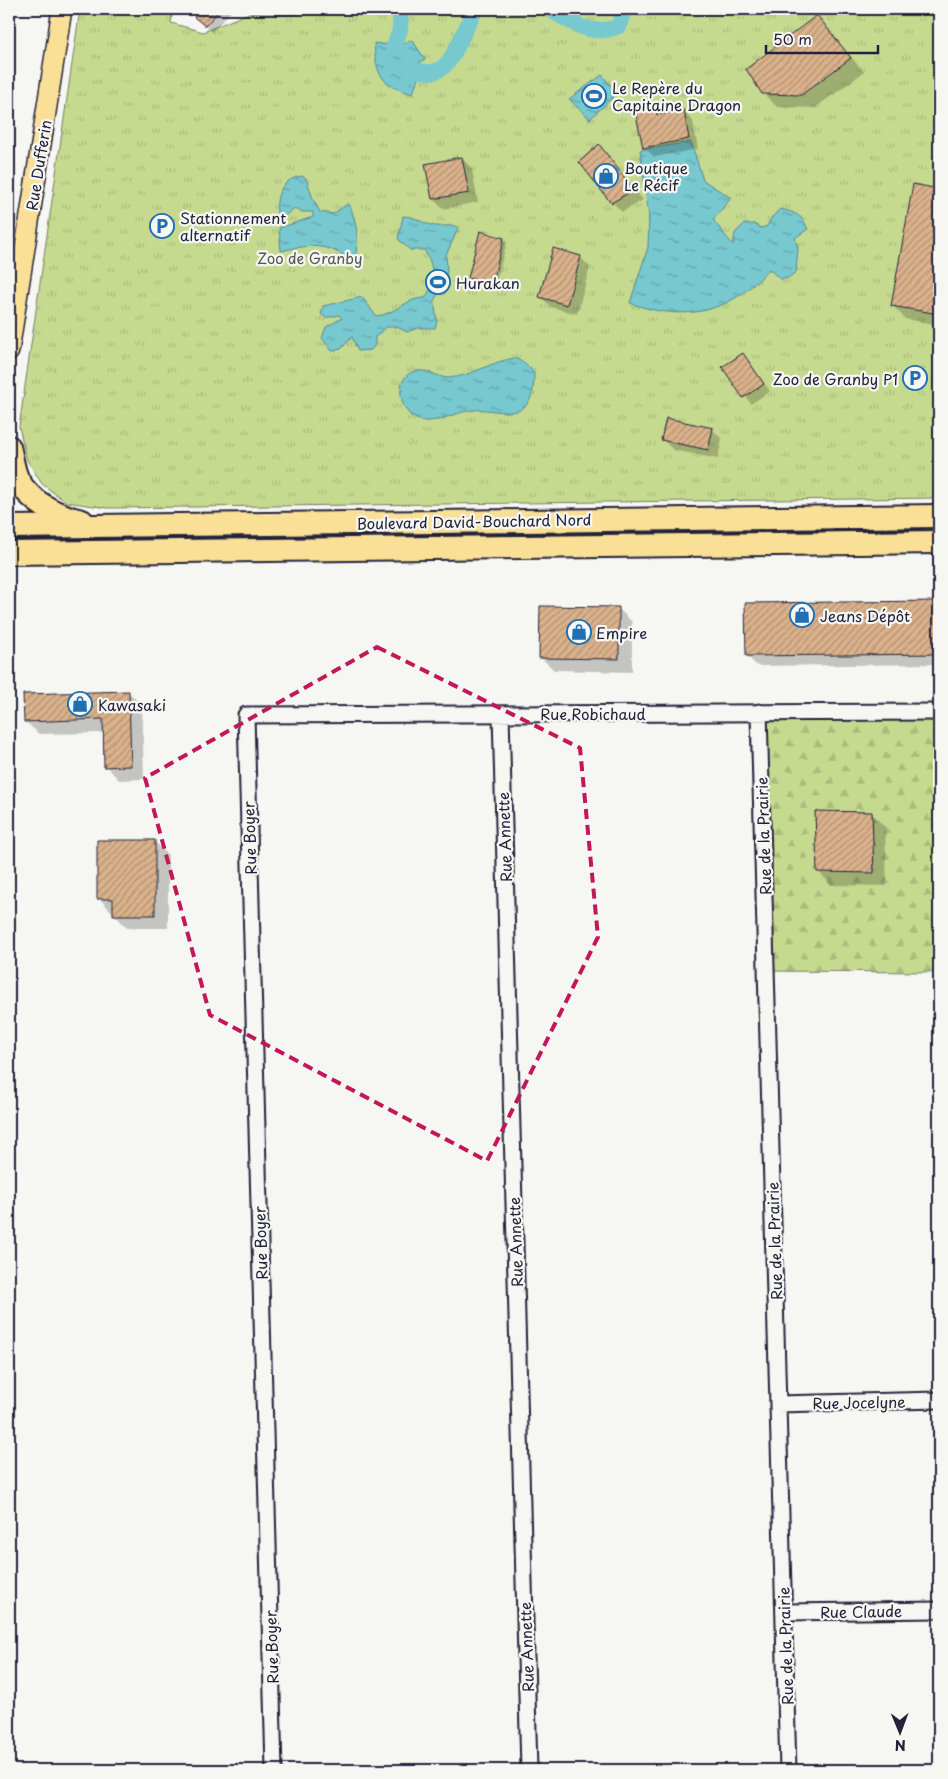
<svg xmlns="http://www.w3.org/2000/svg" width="948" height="1779" font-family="'Playpen Sans',sans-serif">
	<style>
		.forest { fill: url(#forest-firs); stroke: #747e65 }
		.park { fill: url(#park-tufts); stroke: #747e65 }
		.water { fill: url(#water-ripples); stroke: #558694 }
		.shadow { fill: #0003 }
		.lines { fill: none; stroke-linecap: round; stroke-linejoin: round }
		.canal { stroke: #77c8cf; stroke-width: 16 }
		.building { fill: url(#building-hatch); stroke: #22223b }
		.minor-casing { stroke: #22223b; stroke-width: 19 }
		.major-casing { stroke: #22223b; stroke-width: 22 }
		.highway-casing { stroke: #22223b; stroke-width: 26 }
		.minor { stroke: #f6f6f2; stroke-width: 15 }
		.major { stroke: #fadf96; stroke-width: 19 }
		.highway { stroke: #fadf96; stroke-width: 22 }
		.marked { fill: none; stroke: #c2185b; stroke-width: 4; stroke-dasharray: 10 6; stroke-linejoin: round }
		.labels { text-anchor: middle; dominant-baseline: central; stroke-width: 4.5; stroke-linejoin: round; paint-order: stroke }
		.poi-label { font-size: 15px; fill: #22223b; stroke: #f6f6f2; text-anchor: start }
		.street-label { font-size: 15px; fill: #22223b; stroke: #f6f6f2 }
		.park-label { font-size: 15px; fill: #535954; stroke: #f6f6f2 }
	</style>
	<defs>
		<pattern id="forest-firs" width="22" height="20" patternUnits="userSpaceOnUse" patternTransform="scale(1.25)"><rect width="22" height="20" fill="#c6da8f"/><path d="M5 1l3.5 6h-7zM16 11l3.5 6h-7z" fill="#aabb7c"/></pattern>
		<pattern id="park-tufts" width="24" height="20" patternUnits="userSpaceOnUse" patternTransform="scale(1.25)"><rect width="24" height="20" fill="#c6da8f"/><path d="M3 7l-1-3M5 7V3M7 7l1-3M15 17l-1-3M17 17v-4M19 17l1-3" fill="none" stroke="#aabb7c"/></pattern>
		<pattern id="water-ripples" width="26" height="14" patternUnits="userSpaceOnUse" patternTransform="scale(1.25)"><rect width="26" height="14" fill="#77c8cf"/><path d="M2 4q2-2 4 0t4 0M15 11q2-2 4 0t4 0" fill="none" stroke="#61a2a9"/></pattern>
		<pattern id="building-hatch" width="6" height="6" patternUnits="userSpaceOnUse" patternTransform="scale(1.25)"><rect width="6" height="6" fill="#dab28b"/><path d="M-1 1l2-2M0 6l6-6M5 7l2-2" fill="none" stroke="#b09073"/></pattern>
	</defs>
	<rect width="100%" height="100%" fill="#f6f6f2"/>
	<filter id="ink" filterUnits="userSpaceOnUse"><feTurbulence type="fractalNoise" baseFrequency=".02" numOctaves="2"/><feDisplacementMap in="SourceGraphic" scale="10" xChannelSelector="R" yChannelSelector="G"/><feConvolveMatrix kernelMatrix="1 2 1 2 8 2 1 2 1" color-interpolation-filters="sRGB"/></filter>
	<g filter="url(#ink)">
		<!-- forest -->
		<path class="forest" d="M750 718 939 720V972L759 971Z"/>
		<!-- park -->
		<path class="park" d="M80 9H173L171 23 203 32 249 13 310 9H939V498L108 508 66 502 42 484 27 460 19 427Z"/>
		<!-- water -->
		<path class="water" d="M412 40 425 59 409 70 419 74 413 94C381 86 376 75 374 43L388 45 393 49Z
			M602 75 617 93 590 119 569 99Z
			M691 142 703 180 731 198 713 220 733 245 735 233 744 224H754L761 228 767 226 772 217 780 209C795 212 802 215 808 229L795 238 798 248 796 272 788 278 780 279 769 269C731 313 685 323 630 303L648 247 649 217 640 150Z
			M302 176 306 178 313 199 320 212 333 214 349 203C357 224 360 240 354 262 327 243 312 244 281 251L279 228 313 217V212H302L298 209H293L285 216 277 213C275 195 282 179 302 176Z
			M403 216C418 217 419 222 431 225 440 228 449 224 459 227L446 255 447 271 444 284 434 300 437 322 435 328H418L407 332 397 327H387L375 337V345L371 350 358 351 352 337 341 349 332 351 322 338 326 327 342 318 339 315 326 318 321 314 323 306 362 297 376 316C395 315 407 297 425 298 436 284 434 264 424 250H410L398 239Z
			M515 358 527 365 534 373C534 385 534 400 523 408 511 417 489 408 475 410 456 411 437 425 419 420 399 415 392 375 416 371 429 369 438 378 449 378 472 376 492 361 515 358Z"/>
		<!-- shadow -->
		<path class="shadow" d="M203 9H233L212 32 196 17Z
			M271 9H329V13L277 16Z
			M817 17 864 72 815 108 777 107 763 93Z
			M655 107 662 115 683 111 693 121 698 149 654 157 644 147Z
			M599 145 643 200 622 212 612 202Z
			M462 158 472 169 478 202 443 209 433 199Z
			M914 185 939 190V325L905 319 892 305Z
			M504 239 507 242 495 286 472 280 469 277Z
			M580 257 590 267 577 314 551 307 541 297Z
			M743 355 770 391 751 404 724 368Z
			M712 429 722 439 718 459 673 450 663 440Z
			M939 602V664L757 666 747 656 746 604Z
			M619 609 632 622V672L554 670 540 657Z
			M128 692 142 705 144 779 119 780 106 766 105 733 39 734 25 721Z
			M871 813 885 827 887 886 831 885 818 871Z
			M154 841 168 855V928H127L99 898Z"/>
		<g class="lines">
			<!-- canal -->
			<path class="canal" d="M549 9C572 23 592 38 619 26L624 9
				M393 49 400 30 401 9
				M409 70C416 70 430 74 436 71 455 65 464 25 477 9"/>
		</g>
		<!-- building -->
		<path class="building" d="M201 9H221L205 26 194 17Z
			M817 15 851 58 801 95 762 94 746 69Z
			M655 106 657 115 684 110 689 139 643 148 635 110Z
			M599 144 634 190 611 203 579 162Z
			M462 157 469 193 432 199 425 164Z
			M913 184 939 189V314L891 306Z
			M480 231 504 238 492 284 468 278Z
			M553 248 581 256 567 305 539 297Z
			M743 353 764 384 743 398 722 367Z
			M666 418 713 428 708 450 661 440Z
			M939 601V654L746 656 745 603Z
			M540 606 619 607V659L539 658Z
			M129 691 131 766 104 767 103 719 24 722 23 694Z
			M815 811 872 812 874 873 817 872Z
			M97 840H155V915H113V899H97Z"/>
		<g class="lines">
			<defs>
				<path id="minor" d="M759 712 788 1770
					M501 714 529 1770
					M778 1404 939 1400
					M784 1612 939 1610
					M274 1770 246 715 939 712"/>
				<path id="major" d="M9 351 62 9"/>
				<path id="highway" d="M9 447C12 457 13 471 18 480 31 503 58 516 82 521
					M9 527 939 516
					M9 553 939 542"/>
			</defs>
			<!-- minor casing -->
			<use href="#minor" class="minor-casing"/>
			<!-- major casing -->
			<use href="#major" class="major-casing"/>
			<!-- highway casing -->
			<use href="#highway" class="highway-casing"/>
			<!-- minor -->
			<use href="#minor" class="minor"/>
			<!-- major -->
			<use href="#major" class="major"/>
			<!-- highway -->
			<use href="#highway" class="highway"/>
		</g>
	</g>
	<!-- marked area -->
	<path class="marked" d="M377 647 580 748 598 937 487 1161 210 1015 145 778Z"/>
	<!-- icons -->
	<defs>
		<symbol id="stadium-ring" viewBox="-11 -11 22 22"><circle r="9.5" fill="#f6f6f2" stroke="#1f6fb2" stroke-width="1.5"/><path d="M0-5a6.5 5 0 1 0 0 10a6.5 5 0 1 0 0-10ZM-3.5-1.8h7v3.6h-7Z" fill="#1f6fb2"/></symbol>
		<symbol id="shop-ring" viewBox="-11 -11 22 22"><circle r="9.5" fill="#f6f6f2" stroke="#1f6fb2" stroke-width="1.5"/><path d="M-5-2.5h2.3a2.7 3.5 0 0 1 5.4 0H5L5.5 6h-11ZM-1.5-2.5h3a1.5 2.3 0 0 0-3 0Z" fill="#1f6fb2"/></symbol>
		<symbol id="parking-ring" viewBox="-11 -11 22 22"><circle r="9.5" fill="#f6f6f2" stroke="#1f6fb2" stroke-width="1.5"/><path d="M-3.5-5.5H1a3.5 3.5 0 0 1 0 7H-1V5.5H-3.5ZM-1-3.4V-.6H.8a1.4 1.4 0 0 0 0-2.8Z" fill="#1f6fb2"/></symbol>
	</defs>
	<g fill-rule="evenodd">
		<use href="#stadium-ring" x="580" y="82" width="28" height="28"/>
		<use href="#shop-ring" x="592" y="162" width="28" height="28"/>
		<use href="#parking-ring" x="148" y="212" width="28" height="28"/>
		<use href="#stadium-ring" x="424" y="268" width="28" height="28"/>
		<use href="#parking-ring" x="901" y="364" width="28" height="28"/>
		<use href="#shop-ring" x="788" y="601" width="28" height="28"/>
		<use href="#shop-ring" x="565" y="618" width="28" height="28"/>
		<use href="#shop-ring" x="66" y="690" width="28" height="28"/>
	</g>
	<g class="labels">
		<!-- poi labels -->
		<g class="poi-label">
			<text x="612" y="87">Le Repère du<tspan x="612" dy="17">Capitaine Dragon</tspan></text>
			<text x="624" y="167">Boutique<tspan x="624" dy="17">Le Récif</tspan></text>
			<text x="180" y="217">Stationnement<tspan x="180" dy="17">alternatif</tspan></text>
			<text x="456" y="282">Hurakan</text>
			<text x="898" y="378" text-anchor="end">Zoo de Granby P1</text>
			<text x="820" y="615">Jeans Dépôt</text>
			<text x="596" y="632">Empire</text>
			<text x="98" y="704">Kawasaki</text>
		</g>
		<!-- street labels -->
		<g class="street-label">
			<text transform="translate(38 165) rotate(-81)">Rue Dufferin</text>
			<text transform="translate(474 521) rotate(-1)">Boulevard David-Bouchard Nord</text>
			<text x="593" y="713">Rue Robichaud</text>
			<text transform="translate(763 836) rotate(-92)">Rue de la Prairie</text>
			<text transform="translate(504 837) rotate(-92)">Rue Annette</text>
			<text transform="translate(249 838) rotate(-92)">Rue Boyer</text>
			<text transform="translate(774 1241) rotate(-92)">Rue de la Prairie</text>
			<text transform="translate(515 1242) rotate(-92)">Rue Annette</text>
			<text transform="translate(260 1243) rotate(-92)">Rue Boyer</text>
			<text transform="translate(859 1402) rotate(-1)">Rue Jocelyne</text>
			<text transform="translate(861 1611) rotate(-1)">Rue Claude</text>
			<text transform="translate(785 1646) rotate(-92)">Rue de la Prairie</text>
			<text transform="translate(271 1647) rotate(-92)">Rue Boyer</text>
			<text transform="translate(526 1647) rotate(-92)">Rue Annette</text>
		</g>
		<!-- park labels -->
		<g class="park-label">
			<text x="310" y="257">Zoo de Granby</text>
		</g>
	</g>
	<!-- margin -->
	<rect width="948" height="1779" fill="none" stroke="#f6f6f2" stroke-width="30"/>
	<rect x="15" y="15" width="918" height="1749" fill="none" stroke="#22223b" stroke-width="2" filter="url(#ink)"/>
	<!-- north arrow -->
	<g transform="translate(900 1732) rotate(179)" stroke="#f6f6f2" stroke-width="4" paint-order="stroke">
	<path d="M0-4L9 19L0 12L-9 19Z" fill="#22223b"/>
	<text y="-8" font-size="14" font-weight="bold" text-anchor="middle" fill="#22223b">N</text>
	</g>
	<!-- scale -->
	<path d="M766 45v8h112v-8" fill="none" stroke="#22223b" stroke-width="2.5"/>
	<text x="773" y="45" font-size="15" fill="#22223b" stroke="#f6f6f2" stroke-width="4" paint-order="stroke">50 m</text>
</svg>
